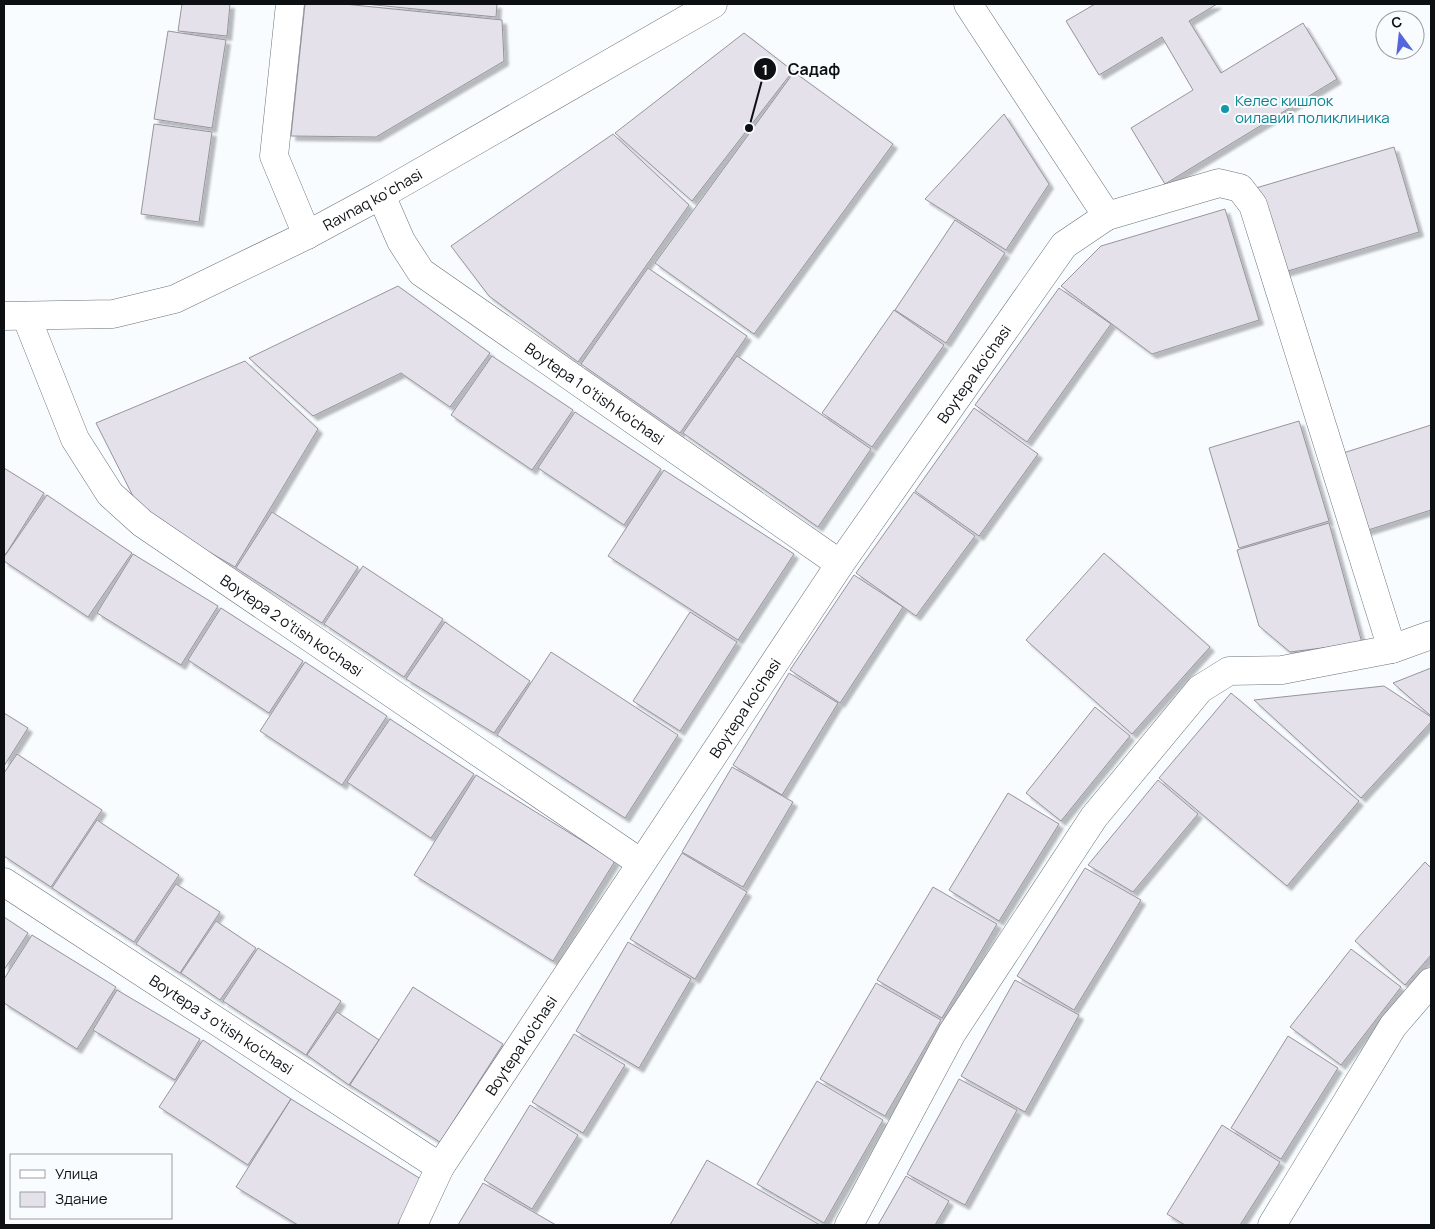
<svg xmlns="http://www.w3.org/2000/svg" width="1435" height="1229" font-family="Manrope,sans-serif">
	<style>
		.building { fill: #e4e1eb; stroke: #97949e; filter: url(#shadow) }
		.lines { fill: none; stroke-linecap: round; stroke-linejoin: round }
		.minor-casing { stroke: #6a7278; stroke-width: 29 }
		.minor { stroke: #fff; stroke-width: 28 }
		.culture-dot { fill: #0f9aa8; stroke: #f8fcff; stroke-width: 2 }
		.labels { text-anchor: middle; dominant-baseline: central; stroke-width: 4; stroke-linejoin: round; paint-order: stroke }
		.culture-label { font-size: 15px; fill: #0d838f; stroke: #f8fcff; text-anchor: start }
		.street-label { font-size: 15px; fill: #0d1013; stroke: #f8fcff }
		.leader { fill: none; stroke: #0d1013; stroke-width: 2 }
		.callout-dot { fill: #0d1013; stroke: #f8fcff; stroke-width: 2 }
		.mark-label { font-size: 15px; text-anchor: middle; font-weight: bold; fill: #fff }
		.callout-label { font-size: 16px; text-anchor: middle; font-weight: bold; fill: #0d1013; stroke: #f8fcff; stroke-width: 4; stroke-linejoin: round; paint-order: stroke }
	</style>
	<defs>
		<filter id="shadow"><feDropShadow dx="4.5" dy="4.5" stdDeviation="1" flood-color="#0004"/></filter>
	</defs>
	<rect width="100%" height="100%" fill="#f8fcff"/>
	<!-- building -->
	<path class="building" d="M182 4H230L227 36 178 31Z
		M305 4H344L502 20 504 61 376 137 291 136Z
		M365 4H497L496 17Z
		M1095 4H1217L1189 21 1221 73 1303 23 1337 79 1165 184 1131 128 1193 90 1162 37 1099 75 1066 21Z
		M168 31 226 40 212 128 154 119Z
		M744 33 793 71 692 201 615 133Z
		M794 72 893 144 754 334 655 263Z
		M1004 114 1049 184 1006 250 925 199Z
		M154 124 212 132 199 222 141 214Z
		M613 134 689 205 578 362 489 296 451 246Z
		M1394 147 1419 232 1281 273 1256 188Z
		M1225 209 1259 320 1152 354 1061 286 1101 246Z
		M955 220 1005 253 946 343 895 310Z
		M648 268 747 336 680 433 581 364Z
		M398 286 490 353 450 407 401 373 313 416 249 358Z
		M1059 288 1111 324 1027 442 975 405Z
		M894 310 944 345 872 447 822 413Z
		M492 356 573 410 532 470 451 415Z
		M737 356 871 449 818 527 683 433Z
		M245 361 318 429 235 567 141 512 96 423Z
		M974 408 1038 454 979 536 915 491Z
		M575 412 661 469 624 525 538 468Z
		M1299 421 1329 521 1239 548 1209 448Z
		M1431 425V510L1365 531 1340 454Z
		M4 468 44 493 6 554 4 553Z
		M664 470 794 554 738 640 608 556Z
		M914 492 975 536 916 616 856 573Z
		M47 495 132 553 88 617 4 561V557Z
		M272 512 358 567 322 623 236 568Z
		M1329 523 1362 643 1290 652 1259 626 1237 550Z
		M1104 553 1210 647 1132 734 1026 640Z
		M133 554 218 606 181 665 97 613Z
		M363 566 443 619 404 677 324 624Z
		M854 575 903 607 840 703 790 670Z
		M221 608 303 661 269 713 188 660Z
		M690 612 737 642 680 731 633 701Z
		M445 622 530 681 494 733 406 679Z
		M551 652 678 735 625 818 497 735Z
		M305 662 387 716 342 785 260 731Z
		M1431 668V716L1393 683Z
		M789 673 838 703 782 795 733 765Z
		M1384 686 1431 717V722L1361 798 1254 700Z
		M1231 693 1359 801 1287 886 1159 778Z
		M1095 707 1130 736 1061 821 1026 793Z
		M4 713 28 728 4 766Z
		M390 719 474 774 431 838 347 782Z
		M17 754 102 810 51 887 4 856V773Z
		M732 767 793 802 743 887 682 852Z
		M476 775 615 861 553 961 414 875Z
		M1158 780 1198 814 1133 892 1088 865Z
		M1008 793 1059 824 999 921 949 890Z
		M97 820 179 875 134 942 52 888Z
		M682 853 747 892 695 979 630 939Z
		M1425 862 1431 868V955L1405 985 1355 941Z
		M1085 868 1141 900 1074 1010 1017 976Z
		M176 884 220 912 180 973 136 944Z
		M933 887 997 924 942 1018 877 980Z
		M4 917 28 933 4 970Z
		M216 921 256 948 220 1000 181 973Z
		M32 935 116 987 77 1049 4 1003V979Z
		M628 942 691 979 639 1068 576 1031Z
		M258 948 341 1001 306 1055 223 1001Z
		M1351 949 1401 987 1341 1065 1290 1027Z
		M1015 980 1079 1015 1025 1112 961 1076Z
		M876 983 941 1020 885 1116 820 1079Z
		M413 987 503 1044 440 1142 350 1085Z
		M117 990 200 1039 175 1080 93 1030Z
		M337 1012 379 1040 349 1085 307 1055Z
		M574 1034 625 1065 583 1133 532 1102Z
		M1288 1036 1338 1068 1281 1159 1231 1128Z
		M203 1040 291 1099 248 1165 159 1107Z
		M959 1079 1017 1110 965 1205 907 1174Z
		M817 1081 883 1120 824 1223 757 1184Z
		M291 1099 424 1181 397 1225H298L236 1187Z
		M530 1105 578 1135 532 1209 484 1180Z
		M1222 1125 1280 1162 1240 1225H1185L1167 1214Z
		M707 1160 820 1225H670Z
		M906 1176 949 1201 935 1225H878Z
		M483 1183 556 1225H458Z"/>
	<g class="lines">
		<defs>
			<g id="minor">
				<path d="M290 4 274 156 307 235"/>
				<path d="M968 4 1107 216 1219 183 1240 188 1253 205 1392 649"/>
				<path id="s1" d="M381 195 401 241 421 272 840 564"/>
				<path id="s2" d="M4 316 113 314 175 299 307 235 381 195 713 4"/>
				<path id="s3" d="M26 316 75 439 110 494 142 523 641 863"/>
				<path id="s4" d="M4 882 440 1167"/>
				<path id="s5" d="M413 1225 440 1167 840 564 1064 245 1107 216"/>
				<path d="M849 1225 952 1033 1094 817 1200 689 1229 671 1282 670 1392 649 1431 635"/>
				<path d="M1272 1225 1393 1026 1431 982"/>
			</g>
		</defs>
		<!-- minor casing -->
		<use href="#minor" class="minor-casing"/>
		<!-- minor -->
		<use href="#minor" class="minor"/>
	</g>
	<!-- markers -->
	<circle class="culture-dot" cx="1225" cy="109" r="5"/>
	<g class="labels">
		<!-- culture labels -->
		<g class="culture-label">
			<text x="1235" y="100">Келес кишлок<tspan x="1235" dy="17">оилавий поликлиника</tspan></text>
		</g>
		<!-- street labels -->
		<g class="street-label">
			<text stroke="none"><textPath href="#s2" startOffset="394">Ravnaq ko‘chasi</textPath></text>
			<text stroke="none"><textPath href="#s5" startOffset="1020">Boytepa ko'chasi</textPath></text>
			<text stroke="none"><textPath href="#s1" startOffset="299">Boytepa 1 o'tish ko'chasi</textPath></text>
			<text stroke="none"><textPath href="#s3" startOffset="422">Boytepa 2 o'tish ko'chasi</textPath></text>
			<text stroke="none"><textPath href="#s5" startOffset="615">Boytepa ko'chasi</textPath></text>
			<text stroke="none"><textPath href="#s4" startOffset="260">Boytepa 3 o'tish ko'chasi</textPath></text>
			<text stroke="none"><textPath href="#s5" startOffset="210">Boytepa ko'chasi</textPath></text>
		</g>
	</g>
	<!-- callouts -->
	<path class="leader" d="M749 128L765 69"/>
	<g class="callout-dot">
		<circle cx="749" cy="128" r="5"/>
		<circle cx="765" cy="69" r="12"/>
	</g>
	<g class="mark-label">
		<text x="765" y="75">1</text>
	</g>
	<g class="callout-label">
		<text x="814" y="75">Садаф</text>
	</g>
	<!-- border -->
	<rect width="1435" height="1229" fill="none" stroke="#0d1013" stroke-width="10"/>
	<!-- legend -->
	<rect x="10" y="1154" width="162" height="65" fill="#f8fcff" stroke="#9a9ea1"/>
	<rect x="20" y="1170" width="25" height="8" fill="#ffffff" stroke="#9a9ea1"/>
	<text x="55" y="1179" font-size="15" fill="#0d1013">Улица</text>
	<rect x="20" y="1192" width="25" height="15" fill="#e4e1eb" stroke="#9a9ea1"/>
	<text x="55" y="1204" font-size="15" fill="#0d1013">Здание</text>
	<!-- north arrow -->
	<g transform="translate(1400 35) rotate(345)"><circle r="24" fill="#f8fcff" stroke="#9a9ea1"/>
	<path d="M0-4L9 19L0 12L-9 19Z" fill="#5565db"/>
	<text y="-8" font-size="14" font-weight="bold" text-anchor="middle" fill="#0d1013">С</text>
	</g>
</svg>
